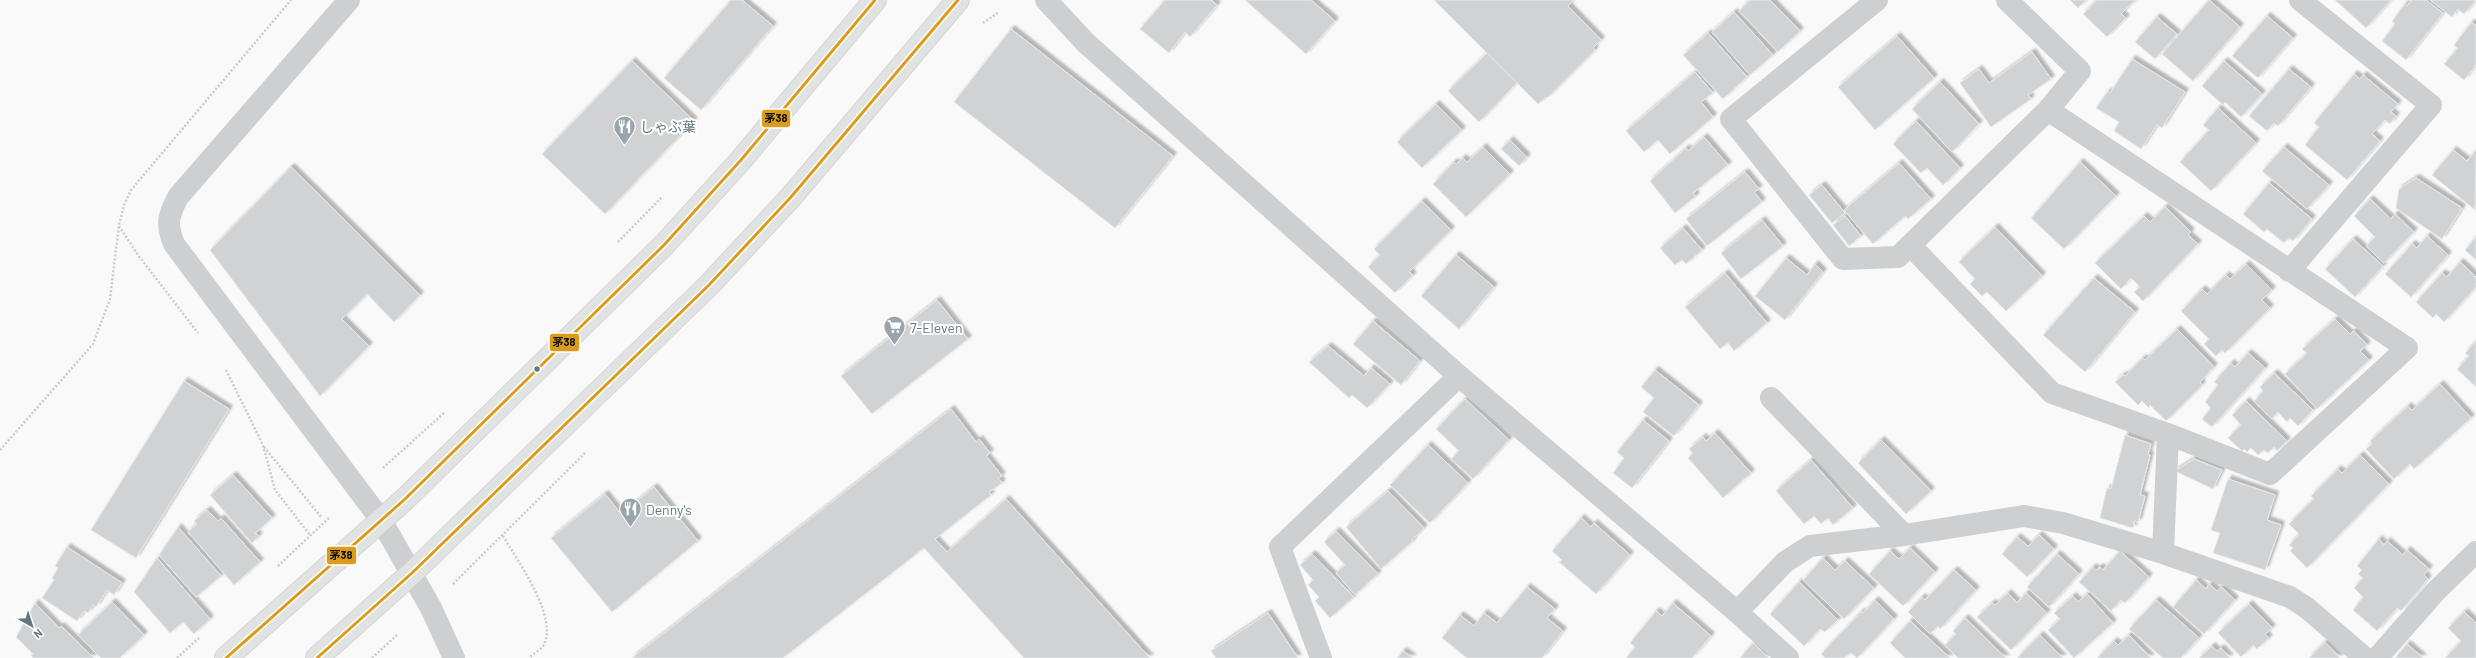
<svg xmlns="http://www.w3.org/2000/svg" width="2476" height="658" font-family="Barlow,'Noto Sans JP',sans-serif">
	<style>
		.building { fill: #d0d2d3; stroke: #e8e8e8; filter: url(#shadow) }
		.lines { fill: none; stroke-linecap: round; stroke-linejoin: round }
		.highway-casing { stroke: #d5d6d6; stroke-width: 24 }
		.path { stroke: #cbcccd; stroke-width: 2.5; stroke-dasharray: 2 2; stroke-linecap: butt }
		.minor { stroke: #cecfd0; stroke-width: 22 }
		.highway { stroke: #e1e2e2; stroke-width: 22 }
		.bus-1-casing { stroke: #fff; stroke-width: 6 }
		.bus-1 { stroke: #da9c1a; stroke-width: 3 }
		.bus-dot { fill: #657683; stroke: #fff; stroke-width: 1.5 }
		.labels { text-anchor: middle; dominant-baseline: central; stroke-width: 4; stroke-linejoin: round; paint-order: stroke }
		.poi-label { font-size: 14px; fill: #657683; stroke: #fff; text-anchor: start }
		.line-badge { stroke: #fff; stroke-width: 1.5 }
		.pale-badge-label { font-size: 11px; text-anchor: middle; font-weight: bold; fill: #111 }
	</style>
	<defs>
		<filter id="shadow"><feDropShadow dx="3.5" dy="-3.5" stdDeviation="1" flood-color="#0004"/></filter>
	</defs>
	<rect width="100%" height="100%" fill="#f9f9f9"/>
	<!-- building -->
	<path class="building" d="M731 0H742L773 26 701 110 664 78Z
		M1165 0H1211L1217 5 1190 37 1185 32 1169 53 1140 29Z
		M1245 0H1311L1335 21 1306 54Z
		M1434 0H1574L1568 6 1601 40 1593 48 1595 50 1547 98 1546 97 1538 104Z
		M1750 0H1770L1800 31 1778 52 1739 11Z
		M2070 0H2086L2078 8Z
		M2097 0H2135L2121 14 2126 18 2107 37 2083 14Z
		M2209 0 2240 27 2193 81 2162 54Z
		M2335 0H2391L2366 28Z
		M2412 0H2426L2443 13 2406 60 2382 41 2395 24 2392 21 2405 4 2407 6Z
		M2430 0H2476L2464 14 2458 9 2452 17Z
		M1734 12 1773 55 1750 75 1712 32Z
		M2267 16 2293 38 2258 78 2232 56Z
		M2157 17 2177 34 2155 59 2135 42Z
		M2471 23 2476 25V65L2464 80 2444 64 2458 48 2454 45Z
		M1011 29 1173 156 1115 228 954 102Z
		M1708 33 1747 77 1723 99 1683 55Z
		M1897 36 1934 78 1875 130 1838 87Z
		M2032 52 2051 79 2028 95 2031 99 1991 127 1960 83 1979 69 1989 83Z
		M1487 53 1517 83 1479 122 1448 91Z
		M2132 59 2185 92 2162 128 2157 125 2141 149 2114 131 2119 122 2096 108 2108 91 2110 93Z
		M632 61 694 121 605 214 542 154Z
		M2224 61 2262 94 2241 117 2225 102 2223 105 2202 86Z
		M2289 69 2311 87 2278 126 2274 123 2267 131 2249 116Z
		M1695 72 1713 93 1701 102 1713 117 1670 154 1658 140 1644 152 1626 131Z
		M2354 74 2360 79 2363 75 2398 104 2391 112 2396 116 2390 124 2385 120 2372 134 2380 141 2347 180 2305 145 2319 127 2314 123Z
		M1940 82 1979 124 1952 152 1912 109Z
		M1436 104 1462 130 1422 168 1397 142Z
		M2218 108 2256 143 2211 191 2180 162 2209 130 2203 125Z
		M1916 121 1960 168 1943 185 1927 168 1921 173 1893 144Z
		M1704 137 1728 165 1693 193 1696 196 1675 213 1650 181 1686 148 1688 151Z
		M1510 140 1527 157 1519 166 1501 149Z
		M1483 147 1510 174 1466 217 1433 184 1454 162 1456 164 1463 158 1467 162Z
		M2284 147 2329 185 2307 209 2262 171Z
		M2453 150 2467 161 2474 153 2476 155 2475 210 2432 175Z
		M2080 162 2116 196 2064 249 2031 218Z
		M1899 163 1931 199 1908 219 1905 216 1873 244 1844 210Z
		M291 167 420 295 394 322 367 294 342 319 369 346 320 396 210 250Z
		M1745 172 1759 189 1754 192 1762 202 1707 246 1686 219Z
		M2416 178 2462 208 2442 239 2396 208 2399 189Z
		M2269 183 2312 219 2293 241 2289 238 2284 243 2267 229 2264 232 2243 214Z
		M1822 185 1845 213 1832 223 1809 195Z
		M2370 199 2391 219 2395 214 2414 232 2384 263 2366 246 2375 237 2354 216Z
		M1422 201 1451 230 1409 272 1413 275 1395 293 1368 267 1380 255 1374 249Z
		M2165 207 2191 232 2188 235 2198 244 2143 301 2134 292 2140 287 2131 278 2121 289 2095 263 2144 216 2150 222Z
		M1845 216 1861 236 1849 246 1833 225Z
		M1762 220 1783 246 1741 279 1721 253Z
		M1995 227 2042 276 2006 311 1987 292 1982 296 1970 284 1975 279 1959 262Z
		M1683 228 1702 250 1686 264 1682 260 1675 265 1660 248Z
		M2427 236 2448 255 2411 297 2385 274 2412 244 2417 248Z
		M2476 237V260L2465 250Z
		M2353 239 2383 266 2355 297 2325 269Z
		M1456 255 1494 287 1459 329 1421 296Z
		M1786 258 1807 275 1815 264 1823 272 1785 320 1755 296Z
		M2460 262 2476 277V287L2444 322 2436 314 2433 318 2416 302 2442 273 2447 277Z
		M2246 264 2272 290 2262 300 2270 308 2225 353 2222 350 2216 356 2204 344 2209 339 2181 311 2202 289 2207 294 2226 275 2230 279Z
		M1725 273 1767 323 1734 351 1728 343 1720 349 1685 307Z
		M2094 278 2135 312 2085 372 2043 335Z
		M937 300 968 339 872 414 841 376Z
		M2335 319 2350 334 2354 331 2367 345 2360 351 2369 360 2317 409 2285 374 2307 353 2302 349Z
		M1373 321 1420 361 1401 385 1353 344Z
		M2177 329 2214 367 2200 382 2202 385 2166 421 2150 405 2149 408 2142 401 2138 405 2115 382 2123 375 2125 376 2143 358 2145 360Z
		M2476 341V387L2457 369 2469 356 2465 353Z
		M1328 346 1364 376 1371 368 1390 384 1367 408 1352 395 1349 398 1309 362Z
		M2248 353 2265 368 2212 427 2202 419 2211 408 2205 402 2218 385 2214 382 2231 363 2235 367Z
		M1655 370 1699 405 1674 436 1643 412 1654 398 1641 387Z
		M2274 373 2313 410 2298 426 2290 418 2287 422 2278 412 2272 419 2254 401 2263 391 2260 387Z
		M184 381 229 409 136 558 91 530Z
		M2440 384 2471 418 2414 469 2410 464 2394 479 2366 449 2372 444 2370 441 2408 406 2412 410Z
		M1465 399 1509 440 1473 479 1451 459 1459 451 1436 429Z
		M2246 401 2287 441 2277 451 2274 447 2268 453 2264 450 2258 455 2251 448 2247 452 2244 449 2242 451 2228 438 2241 425 2232 415Z
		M951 409 976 442 979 439 990 453 986 456 1002 476 998 478 1002 483 989 492 991 495 935 539 947 552 1006 499 1150 658H1024L924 548 783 658H632Z
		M1643 420 1669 441 1632 488 1613 473 1624 458 1617 452Z
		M1715 433 1751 473 1723 498 1688 458 1693 453 1689 449 1703 437 1706 441Z
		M2125 435 2151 444 2148 454 2150 455 2140 495 2145 496 2138 522 2134 521 2133 528 2100 518 2107 488 2111 489Z
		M1881 440 1931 491 1906 514 1858 463Z
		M1428 445 1468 483 1430 523 1390 485Z
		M2360 455 2389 484 2307 568 2290 551 2293 548 2289 545 2299 534 2289 524 2314 499 2311 496 2338 469 2342 473Z
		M2194 459 2222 470 2213 489 2175 471Z
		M1811 460 1853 508 1833 525 1828 518 1821 524 1814 516 1804 524 1776 491Z
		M233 475 272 518 255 533 259 536 252 543 210 495Z
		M2228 479 2275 495 2267 520 2281 525 2265 570 2213 553 2220 533 2211 530Z
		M654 487 698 541 612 612 551 538 605 494 621 514Z
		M1388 491 1424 528 1412 540 1413 541 1381 569 1346 527Z
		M207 510 218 521 221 518 260 562 234 585 188 532 197 524 194 521Z
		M1581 518 1591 527 1594 523 1630 555 1596 594 1559 562 1562 560 1552 551Z
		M178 527 221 576 196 597 159 555Z
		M1336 531 1378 574 1355 595 1336 573 1345 565 1324 542Z
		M2039 535 2054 549 2027 577 2002 554 2017 537 2028 546Z
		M2379 539 2384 545 2387 541 2403 555 2407 550 2429 569 2424 575 2428 579 2401 611 2397 608 2377 631 2353 610 2363 597 2354 588 2363 578 2358 574 2362 570 2357 566Z
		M67 547 122 583 114 595 107 590 96 607 93 605 88 613 84 611 77 621 42 598 54 580 52 578 58 568 55 566Z
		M1910 548 1935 572 1903 606 1869 574 1890 551 1899 559Z
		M2120 551 2149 577 2125 603 2121 600 2111 611 2079 582 2093 567 2096 570 2100 567 2103 570Z
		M1312 554 1354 597 1330 618 1315 601 1319 597 1308 585 1313 580 1300 565Z
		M2057 554 2079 574 2049 607 2027 587Z
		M157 558 210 619 194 634 183 622 170 633 134 592Z
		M1823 558 1835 570 1845 561 1874 588 1844 619 1803 580Z
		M1954 570 1976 590 1940 629 1938 626 1930 634 1908 612 1922 597 1925 600Z
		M2196 580 2206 589 2209 584 2217 591 2221 587 2235 600 2204 634 2173 607Z
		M1799 582 1838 620 1825 632 1820 629 1804 646 1770 614Z
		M1527 587 1555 609 1547 618 1563 631 1542 658H1467L1442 638 1460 615 1474 626 1484 613 1497 623Z
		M2008 593 2017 603 2026 593 2047 613 2011 650 1977 617 1992 603 1995 605Z
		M2087 594 2113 623 2074 658 2048 630 2060 619 2054 613 2073 596 2078 602Z
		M1875 600 1894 619 1857 658 1851 653 1844 658H1825L1821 654 1861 612 1863 613Z
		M2156 600 2199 638 2181 658H2163L2129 629Z
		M112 602 144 635 120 658H101L78 635Z
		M35 603 59 628 61 626 94 658H33L31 655 33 654 16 637Z
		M1673 603 1711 636 1692 658H1626L1635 647 1630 643 1656 611 1662 616Z
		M2249 604 2272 628 2265 634 2269 638 2257 649 2253 645 2241 657 2218 633Z
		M2464 612 2476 623V658H2445L2461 641 2448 628Z
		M1268 613 1298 658H1216L1211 651Z
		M1965 618 2006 658H1958L1945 645 1956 634 1953 631Z
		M1910 621 1950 658H1905L1890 643Z
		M2040 635 2063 658H2017Z
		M2129 635 2151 658H2097L2114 641 2118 645Z
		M2325 642 2340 658H2309Z
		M1753 643 1769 658H1740Z
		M2407 644 2423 658H2395Z
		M2212 646 2217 651 2221 648 2230 658H2199Z
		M1403 651 1413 658H1397Z"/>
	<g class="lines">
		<defs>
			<path id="highway" d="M226 658 404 500 664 245 741 160 875 0
				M317 658 412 573 709 285 791 197 958 0"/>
		</defs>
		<!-- highway casing -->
		<use href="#highway" class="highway-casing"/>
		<!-- path -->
		<path class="path" d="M983 23 999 12
			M119 226 138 255 198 333
			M618 242 662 197
			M226 370 263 445 275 490 310 535
			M264 447 322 518
			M0 450 93 344 110 299 119 225 124 205 131 190 291 0
			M383 468 445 412
			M503 536C517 560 560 619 543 646 540 650 533 654 529 658
			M278 566 330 517
			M453 584 586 452
			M177 658 199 638
			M372 658 397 635"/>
		<!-- minor -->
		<path class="minor" d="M349 0 178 197C168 216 166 224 174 244L381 520 431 608 454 658
			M1046 0 1086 43 1459 376 1737 612 1788 658
			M1877 0 1731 119 1843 259 1898 257 2048 110 2080 71 2007 0
			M1910 245 2052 393 2168 434 2270 474 2407 348 2048 110
			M2289 271 2431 105 2300 0
			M1771 398 1904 535
			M2163 553 2168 434
			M1737 612 1785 562 1810 546 1904 535 2024 516 2063 523 2163 553 2290 597 2307 608 2365 658
			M1321 658 1280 547 1459 376
			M2377 658 2435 592 2476 552"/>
		<!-- highway -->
		<use href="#highway" class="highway"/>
		<defs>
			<path id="bus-1" d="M226 658 404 500 664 245 741 160 875 0
				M317 658 412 573 709 285 791 197 958 0"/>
		</defs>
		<!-- bus-1 casing -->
		<use href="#bus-1" class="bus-1-casing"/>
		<!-- bus-1 -->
		<use href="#bus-1" class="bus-1"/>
	</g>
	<!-- icons -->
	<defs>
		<symbol id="restaurant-pin" viewBox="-11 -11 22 30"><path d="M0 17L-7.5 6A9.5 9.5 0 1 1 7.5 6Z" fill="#99a4ac" stroke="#fff"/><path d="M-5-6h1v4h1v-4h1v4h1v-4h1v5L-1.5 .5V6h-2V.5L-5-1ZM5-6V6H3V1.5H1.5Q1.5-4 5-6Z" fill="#fff"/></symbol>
		<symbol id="supermarket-pin" viewBox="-11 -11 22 30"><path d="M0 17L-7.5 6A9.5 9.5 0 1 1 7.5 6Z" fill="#99a4ac" stroke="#fff"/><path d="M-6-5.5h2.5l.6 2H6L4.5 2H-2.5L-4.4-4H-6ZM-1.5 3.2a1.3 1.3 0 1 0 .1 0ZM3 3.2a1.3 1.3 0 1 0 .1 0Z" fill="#fff"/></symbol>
	</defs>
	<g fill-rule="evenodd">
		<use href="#restaurant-pin" x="612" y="114" width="25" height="34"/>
		<use href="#supermarket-pin" x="882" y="314" width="25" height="34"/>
		<use href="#restaurant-pin" x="618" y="496" width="25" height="34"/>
	</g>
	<!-- markers -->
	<circle class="bus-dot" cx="537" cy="369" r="3.5"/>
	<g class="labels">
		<!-- poi labels -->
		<g class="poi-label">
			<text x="640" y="126">しゃぶ葉</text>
			<text x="910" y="327">7-Eleven</text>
			<text x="646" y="509">Denny's</text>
		</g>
	</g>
	<g class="line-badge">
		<rect x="761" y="109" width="30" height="19" rx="4" fill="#da9c1a"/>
		<rect x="549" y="333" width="31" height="19" rx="4" fill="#da9c1a"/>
		<rect x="326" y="546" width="31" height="19" rx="4" fill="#da9c1a"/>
	</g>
	<g class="pale-badge-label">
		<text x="776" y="122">茅38</text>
		<text x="564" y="346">茅38</text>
		<text x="341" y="559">茅38</text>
	</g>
	<!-- north arrow -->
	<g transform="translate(32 626) rotate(141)" stroke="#ffffff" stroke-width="3" paint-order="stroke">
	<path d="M0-3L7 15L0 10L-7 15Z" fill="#657683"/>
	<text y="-6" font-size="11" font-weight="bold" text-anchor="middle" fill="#657683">N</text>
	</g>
</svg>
